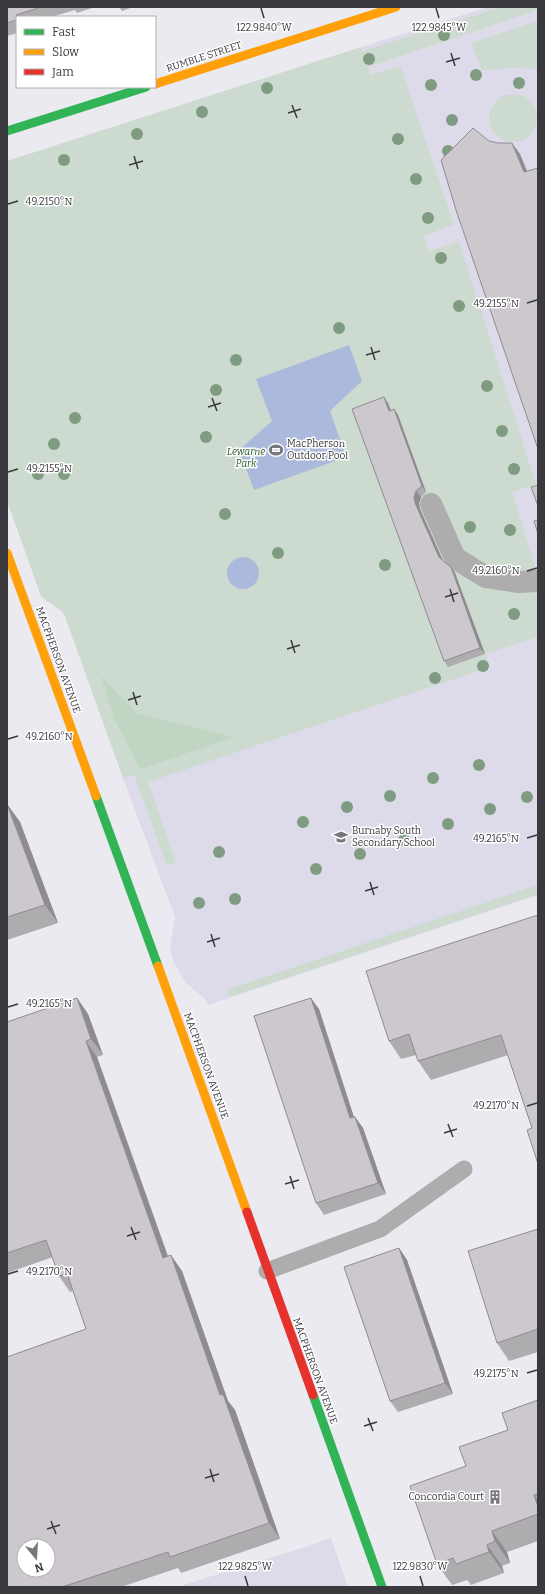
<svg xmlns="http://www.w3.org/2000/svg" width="545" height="1594" font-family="Bitter,serif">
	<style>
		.built { fill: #dddbe9 }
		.green { fill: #cddacf }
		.forest { fill: #c0d5c2 }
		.water { fill: #abbadc }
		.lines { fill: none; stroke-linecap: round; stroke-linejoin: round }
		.lane { stroke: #aeacad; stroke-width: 17 }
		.street { stroke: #aeacad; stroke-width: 22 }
		.fast { stroke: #30b455; stroke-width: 9 }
		.slow { stroke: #ff9f0a; stroke-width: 9 }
		.jam { stroke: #e5322d; stroke-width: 9 }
		.tree { fill: #7f9c82 }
		.wall { fill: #afacb0 }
		.shaded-wall { fill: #8f8c90 }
		.building { fill: #ccc8cd; stroke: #8f8c90; fill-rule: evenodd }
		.ticks { fill: none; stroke: #3a393e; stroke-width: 1.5 }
		.labels { text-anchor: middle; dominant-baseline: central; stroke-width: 3; stroke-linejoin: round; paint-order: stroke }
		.street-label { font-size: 10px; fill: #3a393e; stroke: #fff }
		.poi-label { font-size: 10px; fill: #3a393e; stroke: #fff; text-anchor: start }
		.park-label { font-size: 10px; font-style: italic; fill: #275c28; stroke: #fff }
		.ticks-label { font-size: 10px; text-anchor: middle; fill: #3a393e; stroke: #fff; stroke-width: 3; stroke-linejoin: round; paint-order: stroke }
	</style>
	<rect width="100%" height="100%" fill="#ebeaf1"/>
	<!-- built -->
	<path class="built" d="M488 7H538V576L361 47Z
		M538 637V895L208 1005 204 998 186 983 174 963 170 947 175 917 123 778 485 654Z
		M331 1538 348 1587H177L305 1547Z"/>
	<!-- green -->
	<path class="green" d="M501 7H538V10L368 67 371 75 400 66 454 224 424 236 429 251 459 241 536 484 512 492 538 576V637L485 654 490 667 148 782 176 862 167 866 134 775 123 778 64 614C58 606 48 604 41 596L7 501V161L361 47 363 51Z
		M538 21V69L514 68 482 70 471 43Z
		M489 118a24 24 0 1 1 48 0a24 24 0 1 1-48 0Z
		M538 885V894L229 997 226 990Z"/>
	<!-- forest -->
	<path class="forest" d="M101 676 137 714 234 737 140 769 115 720Z"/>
	<!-- water -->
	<path class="water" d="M349 345 362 381 330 411 346 457 254 490 239 450 272 421 256 379Z
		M227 573a16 16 0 1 1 32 0a16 16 0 1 1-32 0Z"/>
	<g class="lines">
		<!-- lane -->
		<path class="lane" d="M267 1271 380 1229 464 1169"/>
		<!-- street -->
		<path class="street" d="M431 504 455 558 486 577 519 582 538 581"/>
		<!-- fast -->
		<path class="fast" d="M7 131 146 87
			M96 796 158 966
			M313 1395 382 1587"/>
		<!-- slow -->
		<path class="slow" d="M155 84 396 7
			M7 553 96 796
			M158 966 247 1212"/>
		<!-- jam -->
		<path class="jam" d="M247 1212 313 1395"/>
	</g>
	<!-- trees -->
	<g class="tree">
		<circle cx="444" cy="35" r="6"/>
		<circle cx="369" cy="59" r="6"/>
		<circle cx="476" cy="75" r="6"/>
		<circle cx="519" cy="83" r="6"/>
		<circle cx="431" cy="85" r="6"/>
		<circle cx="267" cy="88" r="6"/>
		<circle cx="202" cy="112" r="6"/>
		<circle cx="452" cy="120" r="6"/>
		<circle cx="137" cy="134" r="6"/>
		<circle cx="398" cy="139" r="6"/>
		<circle cx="448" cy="151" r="6"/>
		<circle cx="64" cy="160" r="6"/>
		<circle cx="416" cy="179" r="6"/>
		<circle cx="428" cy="218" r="6"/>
		<circle cx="441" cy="258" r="6"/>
		<circle cx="459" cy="306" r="6"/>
		<circle cx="339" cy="328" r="6"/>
		<circle cx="236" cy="360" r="6"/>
		<circle cx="487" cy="386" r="6"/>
		<circle cx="216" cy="390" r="6"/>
		<circle cx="75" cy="418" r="6"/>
		<circle cx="502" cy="431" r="6"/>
		<circle cx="206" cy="437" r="6"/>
		<circle cx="54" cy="444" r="6"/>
		<circle cx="514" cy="469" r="6"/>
		<circle cx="38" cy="474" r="6"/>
		<circle cx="64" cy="474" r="6"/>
		<circle cx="225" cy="514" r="6"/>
		<circle cx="470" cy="527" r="6"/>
		<circle cx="510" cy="530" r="6"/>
		<circle cx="278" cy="553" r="6"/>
		<circle cx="385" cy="565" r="6"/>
		<circle cx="514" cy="614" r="6"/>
		<circle cx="483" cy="666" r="6"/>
		<circle cx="435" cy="678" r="6"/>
		<circle cx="479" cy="765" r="6"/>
		<circle cx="433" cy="778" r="6"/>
		<circle cx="390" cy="796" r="6"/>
		<circle cx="527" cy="797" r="6"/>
		<circle cx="347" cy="807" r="6"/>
		<circle cx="490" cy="809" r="6"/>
		<circle cx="303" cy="822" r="6"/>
		<circle cx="448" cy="824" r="6"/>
		<circle cx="404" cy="840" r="6"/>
		<circle cx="219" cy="852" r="6"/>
		<circle cx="360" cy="854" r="6"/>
		<circle cx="316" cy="869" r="6"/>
		<circle cx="235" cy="899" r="6"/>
		<circle cx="199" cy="903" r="6"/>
	</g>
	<!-- wall -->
	<path class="wall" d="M7 7H95L77 13 75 10 51 17H17V33L7 36Z
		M119 7H133L122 11Z
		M388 403 391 410 394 409 398 415 426 492 421 497 419 503 420 509 443 561 451 567 455 573 485 654 448 667 444 661Z
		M7 804 20 822 58 923 7 940Z
		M538 915 532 1128 508 1055 431 1080 418 1061 416 1055 401 1059 389 1041Z
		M77 998 88 1014 103 1055 97 1057 168 1256 182 1271 228 1401 235 1410 280 1539 181 1573 178 1568 121 1587H7L86 1329 73 1291 70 1292 59 1276 53 1257 7 1273V1022Z
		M319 1009 354 1117H355L363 1128 386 1194 324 1215 316 1203Z
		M538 1229V1352L509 1361 497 1343Z
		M399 1248 407 1260 453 1394 398 1412 390 1401Z
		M538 1400V1541L507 1552 510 1563 502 1566 504 1573 471 1585 467 1580 452 1585 437 1564 466 1466 508 1430Z"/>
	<!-- shaded-wall -->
	<path class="shaded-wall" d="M512 143 520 154 532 183 524 172Z
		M384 397 388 403 393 417 389 411Z
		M394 409 398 415 426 492 422 486Z
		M416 491 421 497 419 503 420 509 444 563 439 557 415 503 414 497Z
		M451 567 455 573 485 654 480 648Z
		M7 804 20 822 58 923 45 905Z
		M77 998 88 1014 103 1055 91 1039Z
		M311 998 319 1009 358 1130 350 1118Z
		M86 1041 97 1057 174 1274 163 1258Z
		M355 1117 363 1128 386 1194 378 1183Z
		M399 1248 407 1260 453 1394 445 1383Z
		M171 1255 182 1271 228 1401 235 1410 280 1539 269 1523 220 1395Z
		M534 1495 538 1501V1507Z
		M492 1531 507 1552 510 1563 495 1541Z
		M487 1545 502 1566 504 1573 489 1552Z"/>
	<!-- building -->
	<path class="building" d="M7 7H41L16 15 17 20 7 23Z
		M473 128 489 141 498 143H512L524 172 538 168V449L456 210 441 160Z
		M384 397 389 411 394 409 422 486 416 491 414 497 415 503 439 557 444 562 451 567 480 648 444 661 352 409Z
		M538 485V506L531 487Z
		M538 520V534L534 521Z
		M7 804 45 905 7 917Z
		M538 915V1164L527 1130 532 1128 501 1035 418 1061 409 1034 389 1041 366 971Z
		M77 998 91 1039 86 1041 163 1258 171 1255 220 1395 223 1394 269 1523 170 1557 168 1552 62 1587H7V1357L86 1329 67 1273 59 1276 46 1240 7 1253V1022ZM24 1546H48V1570H24Z
		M311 998 350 1118 355 1117 378 1183 316 1203 254 1016Z
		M538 1229V1329L497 1343 468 1251Z
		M399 1248 445 1383 390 1401 344 1267Z
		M538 1400V1494L534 1495 538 1507V1514L492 1531 495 1541 487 1545 489 1552 456 1564 453 1558 437 1564 410 1486 466 1466 459 1447 508 1430 502 1413Z"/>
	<!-- ticks -->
	<path class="ticks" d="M261 8 264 18M436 8 439 18M451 53 455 66M446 62 460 58M292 105 297 118M288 113 301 109M134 156 138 169M129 165 143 161M8 204 18 201M527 303 537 300M371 347 375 360M366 355 380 351M212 398 217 411M208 407 221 403M8 472 18 469M527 571 537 568M450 589 454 602M445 597 458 593M291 640 295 653M287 649 300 645M133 692 137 705M128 700 141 696M8 739 18 736M527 838 537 835M370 882 374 895M365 891 378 887M211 934 215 947M207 942 220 938M8 1007 18 1004M527 1106 537 1103M448 1124 453 1137M444 1133 457 1129M290 1176 294 1189M285 1184 299 1180M131 1227 136 1240M127 1236 140 1232M8 1274 18 1271M527 1373 537 1370M368 1418 373 1431M364 1426 377 1422M210 1469 214 1482M205 1478 219 1474M51 1521 56 1534M47 1529 60 1525M245 1576 248 1586M420 1576 423 1586"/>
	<!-- icons -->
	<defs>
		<symbol id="stadium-bare" viewBox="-9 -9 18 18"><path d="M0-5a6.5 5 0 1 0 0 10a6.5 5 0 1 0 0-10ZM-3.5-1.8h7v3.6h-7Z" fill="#78777d" stroke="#fff" stroke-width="2.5" paint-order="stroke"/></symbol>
		<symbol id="school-bare" viewBox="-9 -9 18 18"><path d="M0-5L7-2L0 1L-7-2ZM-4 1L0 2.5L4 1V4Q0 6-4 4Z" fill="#78777d" stroke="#fff" stroke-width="2.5" paint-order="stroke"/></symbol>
		<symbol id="building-bare" viewBox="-9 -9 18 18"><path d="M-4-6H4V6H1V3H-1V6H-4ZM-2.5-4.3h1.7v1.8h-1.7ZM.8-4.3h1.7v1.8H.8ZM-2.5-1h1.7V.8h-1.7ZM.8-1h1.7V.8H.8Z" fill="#78777d" stroke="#fff" stroke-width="2.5" paint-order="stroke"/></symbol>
	</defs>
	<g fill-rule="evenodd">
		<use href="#stadium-bare" x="266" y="440" width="20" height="20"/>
		<use href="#school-bare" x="331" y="827" width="20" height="20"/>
		<use href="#building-bare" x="485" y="1487" width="20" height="20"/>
	</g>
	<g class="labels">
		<!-- street labels -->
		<g class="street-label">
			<text transform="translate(204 57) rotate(-18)">RUMBLE STREET</text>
			<text transform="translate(58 660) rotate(70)">MACPHERSON AVENUE</text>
			<text transform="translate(206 1066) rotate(70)">MACPHERSON AVENUE</text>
			<text transform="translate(315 1371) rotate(70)">MACPHERSON AVENUE</text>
		</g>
		<!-- poi labels -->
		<g class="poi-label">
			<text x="287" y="444">MacPherson<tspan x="287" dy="12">Outdoor Pool</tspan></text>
			<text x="352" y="831">Burnaby South<tspan x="352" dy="12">Secondary School</tspan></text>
			<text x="484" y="1497" text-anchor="end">Concordia Court</text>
		</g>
		<!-- park labels -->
		<g class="park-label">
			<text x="246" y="452">Lewarne<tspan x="246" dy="12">Park</tspan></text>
		</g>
	</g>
	<g class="ticks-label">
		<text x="264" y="31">122.9840°W</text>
		<text x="439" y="31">122.9845°W</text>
		<text x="49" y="205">49.2150°N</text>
		<text x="496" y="307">49.2155°N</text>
		<text x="49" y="472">49.2155°N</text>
		<text x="496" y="574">49.2160°N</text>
		<text x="49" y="740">49.2160°N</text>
		<text x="496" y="842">49.2165°N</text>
		<text x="49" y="1007">49.2165°N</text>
		<text x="496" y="1109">49.2170°N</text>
		<text x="49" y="1275">49.2170°N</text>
		<text x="496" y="1377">49.2175°N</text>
		<text x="245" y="1570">122.9825°W</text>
		<text x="420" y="1570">122.9830°W</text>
	</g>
	<!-- border -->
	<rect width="545" height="1594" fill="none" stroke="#3a393e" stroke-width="16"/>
	<!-- legend -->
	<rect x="16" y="16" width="140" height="72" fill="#ffffff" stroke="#b0b0b2"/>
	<rect x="24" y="29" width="20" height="6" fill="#30b455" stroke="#b0b0b2"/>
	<text x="52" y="36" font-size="12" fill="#3a393e">Fast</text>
	<rect x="24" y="49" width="20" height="6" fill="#ff9f0a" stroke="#b0b0b2"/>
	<text x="52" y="56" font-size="12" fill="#3a393e">Slow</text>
	<rect x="24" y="69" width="20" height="6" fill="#e5322d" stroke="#b0b0b2"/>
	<text x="52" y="76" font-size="12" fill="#3a393e">Jam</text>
	<!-- north arrow -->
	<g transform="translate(36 1558) rotate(162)"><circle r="19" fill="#ffffff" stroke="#b0b0b2"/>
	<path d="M0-3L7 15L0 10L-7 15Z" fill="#78777d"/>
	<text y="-6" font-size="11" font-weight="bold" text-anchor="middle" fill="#3a393e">N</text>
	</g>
</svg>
